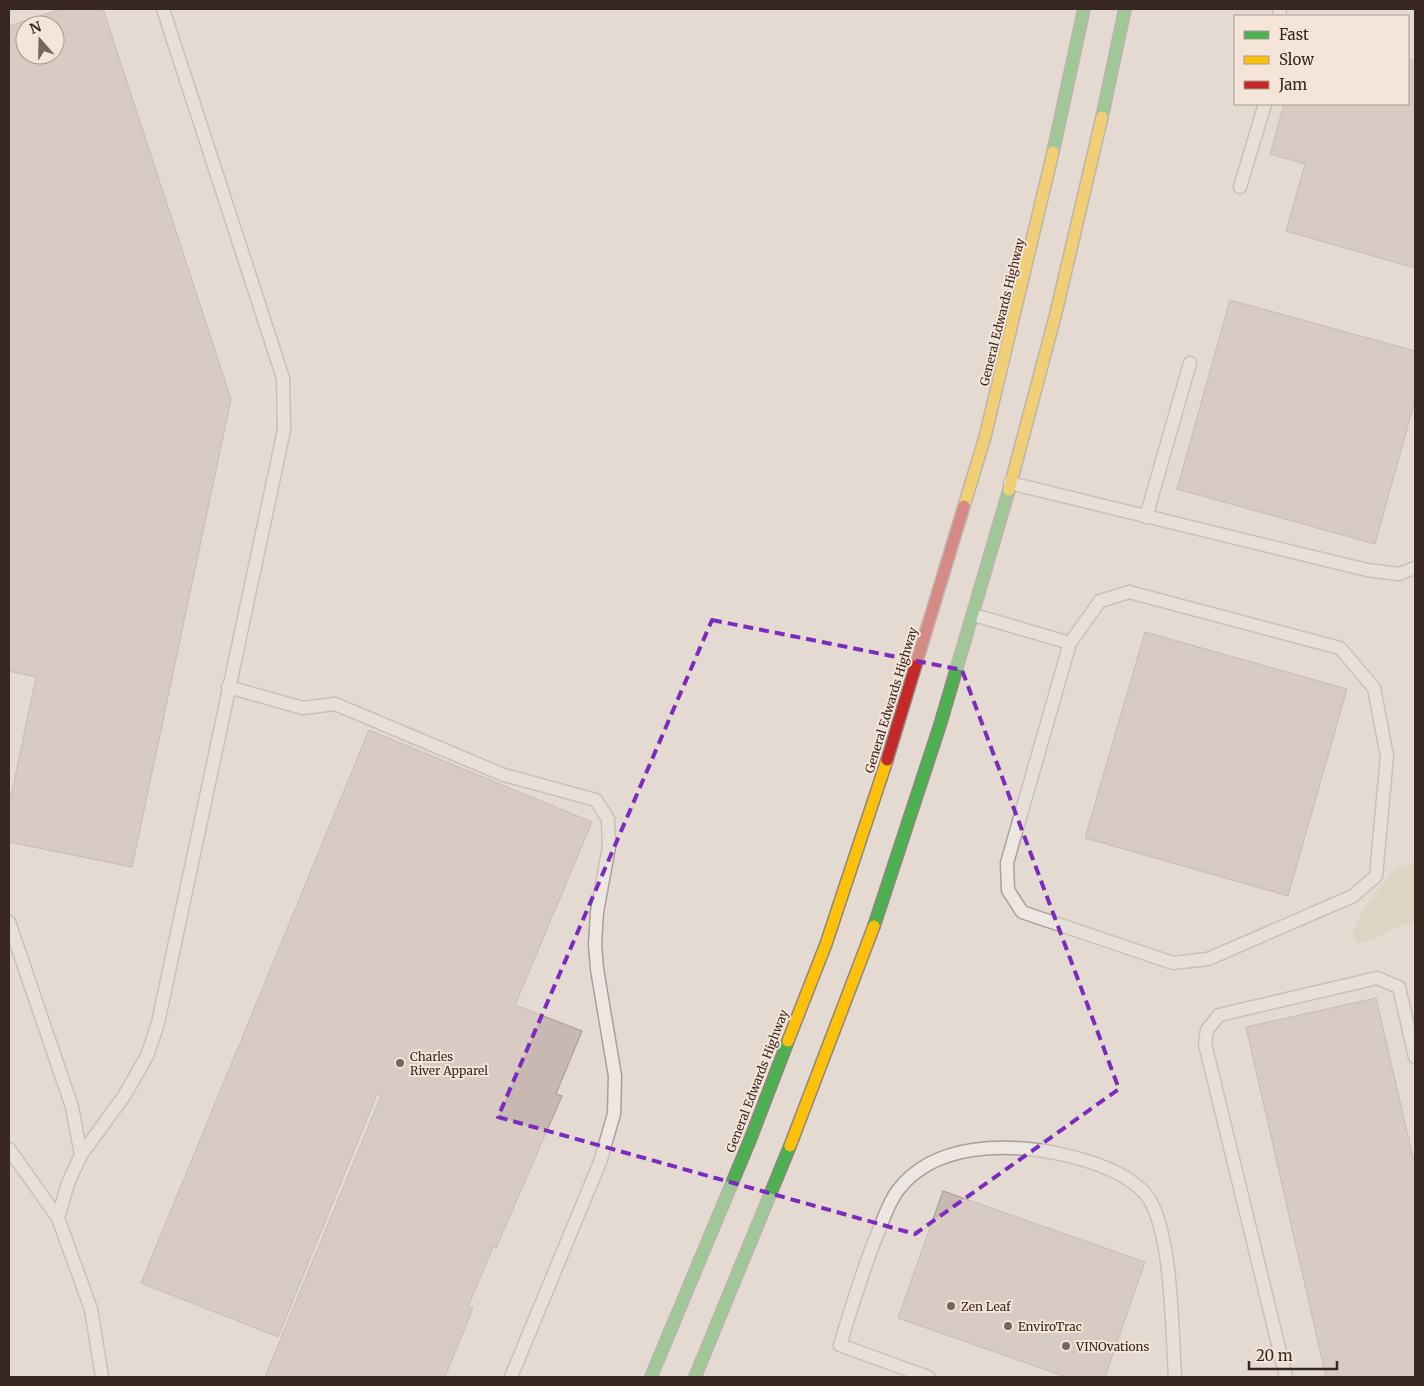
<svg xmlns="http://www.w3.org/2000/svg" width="1424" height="1386" font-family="Merriweather,serif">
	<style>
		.green { fill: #d5cdb4 }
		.building { fill: #c8b8b2; stroke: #a49690; fill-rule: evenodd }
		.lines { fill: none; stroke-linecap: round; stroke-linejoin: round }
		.lane-casing { stroke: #aaa099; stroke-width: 15 }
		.fast-casing { stroke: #8f8580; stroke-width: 14 }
		.slow-casing { stroke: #8f8580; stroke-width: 14 }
		.jam-casing { stroke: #8f8580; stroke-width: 14 }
		.lane { stroke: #ece7e2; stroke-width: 12 }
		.fast { stroke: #4caf50; stroke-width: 11 }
		.slow { stroke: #ffc107; stroke-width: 11 }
		.jam { stroke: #c62828; stroke-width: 11 }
		.marked { fill: none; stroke: #7b2cbf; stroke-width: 4; stroke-dasharray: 10 6; stroke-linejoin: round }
		.poi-dot { fill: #74665f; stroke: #f4e5d8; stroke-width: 2 }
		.labels { text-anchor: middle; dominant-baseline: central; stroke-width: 4; stroke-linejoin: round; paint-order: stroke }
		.street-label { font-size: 12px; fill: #382721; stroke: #f4e5d8 }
		.poi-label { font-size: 12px; fill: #382721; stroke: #f4e5d8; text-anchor: start }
	</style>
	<rect width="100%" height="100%" fill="#e4dad1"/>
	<!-- green -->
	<path class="green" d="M1415 861V924C1394 923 1380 941 1357 943L1352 934 1364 908 1393 871Z"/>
	<!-- building -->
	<path class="building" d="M61 9H103L231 399 132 867 9 842V806L36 677 9 671V26ZM25 25H55V55H25Z
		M1408 59 1415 61V268L1286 231 1305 164 1270 154 1284 104H1408Z
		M1230 300 1415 351V400L1375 544 1177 489Z
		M1145 632 1347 689 1288 896 1085 838Z
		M369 730 592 822 515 1005 582 1031 556 1094 562 1096 496 1248 493 1247 468 1307 473 1308 445 1377H265L381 1096 377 1094 278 1337 141 1283Z
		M1376 998 1415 1166V1377H1326L1246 1027Z
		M943 1191 1145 1262 1105 1377H1066L898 1318Z"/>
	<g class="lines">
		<defs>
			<path id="lane" d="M1279 9 1280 16
				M1240 187 1265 104
				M1010 483 1367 570 1399 574 1415 568
				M1146 517 1190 363
				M974 615 1070 643 1007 863 1008 890 1022 912 1173 963 1208 959 1353 896 1376 876 1387 756 1374 688 1340 648 1129 592 1100 601 1070 643
				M228 687 303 708 335 704 504 775 596 800 608 819 609 847 597 912 595 944 597 969 615 1076 614 1114 600 1162 511 1377
				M9 922 72 1107 81 1155
				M9 1149 58 1218
				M102 1377 91 1309 58 1218 68 1183 81 1155 124 1096 147 1056 158 1023 284 430 283 378 163 9
				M928 1377 840 1345C852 1306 863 1268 879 1230 884 1217 889 1202 898 1190 935 1142 1007 1143 1060 1154 1089 1160 1135 1174 1151 1202 1172 1241 1172 1331 1175 1377
				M1286 1377 1205 1044 1207 1030 1219 1015 1377 978 1399 987 1415 1057"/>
			<path id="fast" d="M1102 117 1125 9
				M1053 152 1084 9
				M874 926 940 725 1009 490
				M651 1377 750 1140 788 1041
				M695 1377 790 1146"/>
			<path id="slow" d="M1009 490 1056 313 1102 117
				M964 506 985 437 1053 152
				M788 1041 826 944 887 760
				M790 1146 874 926"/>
			<path id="jam" d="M887 760 964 506"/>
		</defs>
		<!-- lane casing -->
		<use href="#lane" class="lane-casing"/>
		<!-- fast casing -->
		<use href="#fast" class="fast-casing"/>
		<!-- slow casing -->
		<use href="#slow" class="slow-casing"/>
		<!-- jam casing -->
		<use href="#jam" class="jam-casing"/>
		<!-- lane -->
		<use href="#lane" class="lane"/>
		<!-- fast -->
		<use href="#fast" class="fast"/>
		<!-- slow -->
		<use href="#slow" class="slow"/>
		<!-- jam -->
		<use href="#jam" class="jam"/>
	</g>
	<!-- marked area -->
	<path d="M0 0H1424V1386H0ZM712 620 962 670 1119 1089 915 1234 498 1117Z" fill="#e4dad1" fill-opacity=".55" fill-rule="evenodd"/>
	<path class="marked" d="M712 620 962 670 1119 1089 915 1234 498 1117Z"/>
	<!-- markers -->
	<g class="poi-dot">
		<circle cx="400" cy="1063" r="5"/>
		<circle cx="951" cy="1306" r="5"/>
		<circle cx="1008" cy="1326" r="5"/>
		<circle cx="1066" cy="1346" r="5"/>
	</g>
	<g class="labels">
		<!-- street labels -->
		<g class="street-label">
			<text transform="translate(1002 312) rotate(-76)">General Edwards Highway</text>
			<text transform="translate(891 700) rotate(-73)">General Edwards Highway</text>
			<text transform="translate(757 1081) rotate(-69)">General Edwards Highway</text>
		</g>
		<!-- poi labels -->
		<g class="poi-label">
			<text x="410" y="1056">Charles<tspan x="410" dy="14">River Apparel</tspan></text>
			<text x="961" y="1306">Zen Leaf</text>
			<text x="1018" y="1326">EnviroTrac</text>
			<text x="1076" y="1346">VINOvations</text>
		</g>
	</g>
	<!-- border -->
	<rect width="1424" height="1386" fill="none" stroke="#382721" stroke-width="20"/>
	<!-- legend -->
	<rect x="1234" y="15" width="175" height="90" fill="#f4e5d8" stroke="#a9998f"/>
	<rect x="1244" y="31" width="25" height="8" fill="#4caf50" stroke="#a9998f"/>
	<text x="1279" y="40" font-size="15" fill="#382721">Fast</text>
	<rect x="1244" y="56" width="25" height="8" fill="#ffc107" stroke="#a9998f"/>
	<text x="1279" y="65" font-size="15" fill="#382721">Slow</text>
	<rect x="1244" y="81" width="25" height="8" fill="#c62828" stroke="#a9998f"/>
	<text x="1279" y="90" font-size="15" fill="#382721">Jam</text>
	<!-- north arrow -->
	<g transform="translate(40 40) rotate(340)"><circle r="24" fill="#f4e5d8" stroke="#a9998f"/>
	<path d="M0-4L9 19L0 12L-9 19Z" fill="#74665f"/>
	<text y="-8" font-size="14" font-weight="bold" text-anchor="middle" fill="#382721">N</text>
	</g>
	<!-- scale -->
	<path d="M1249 1361v8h88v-8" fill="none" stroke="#382721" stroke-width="2.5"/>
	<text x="1256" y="1361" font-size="15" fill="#382721" stroke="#f4e5d8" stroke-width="4" paint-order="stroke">20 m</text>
</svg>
